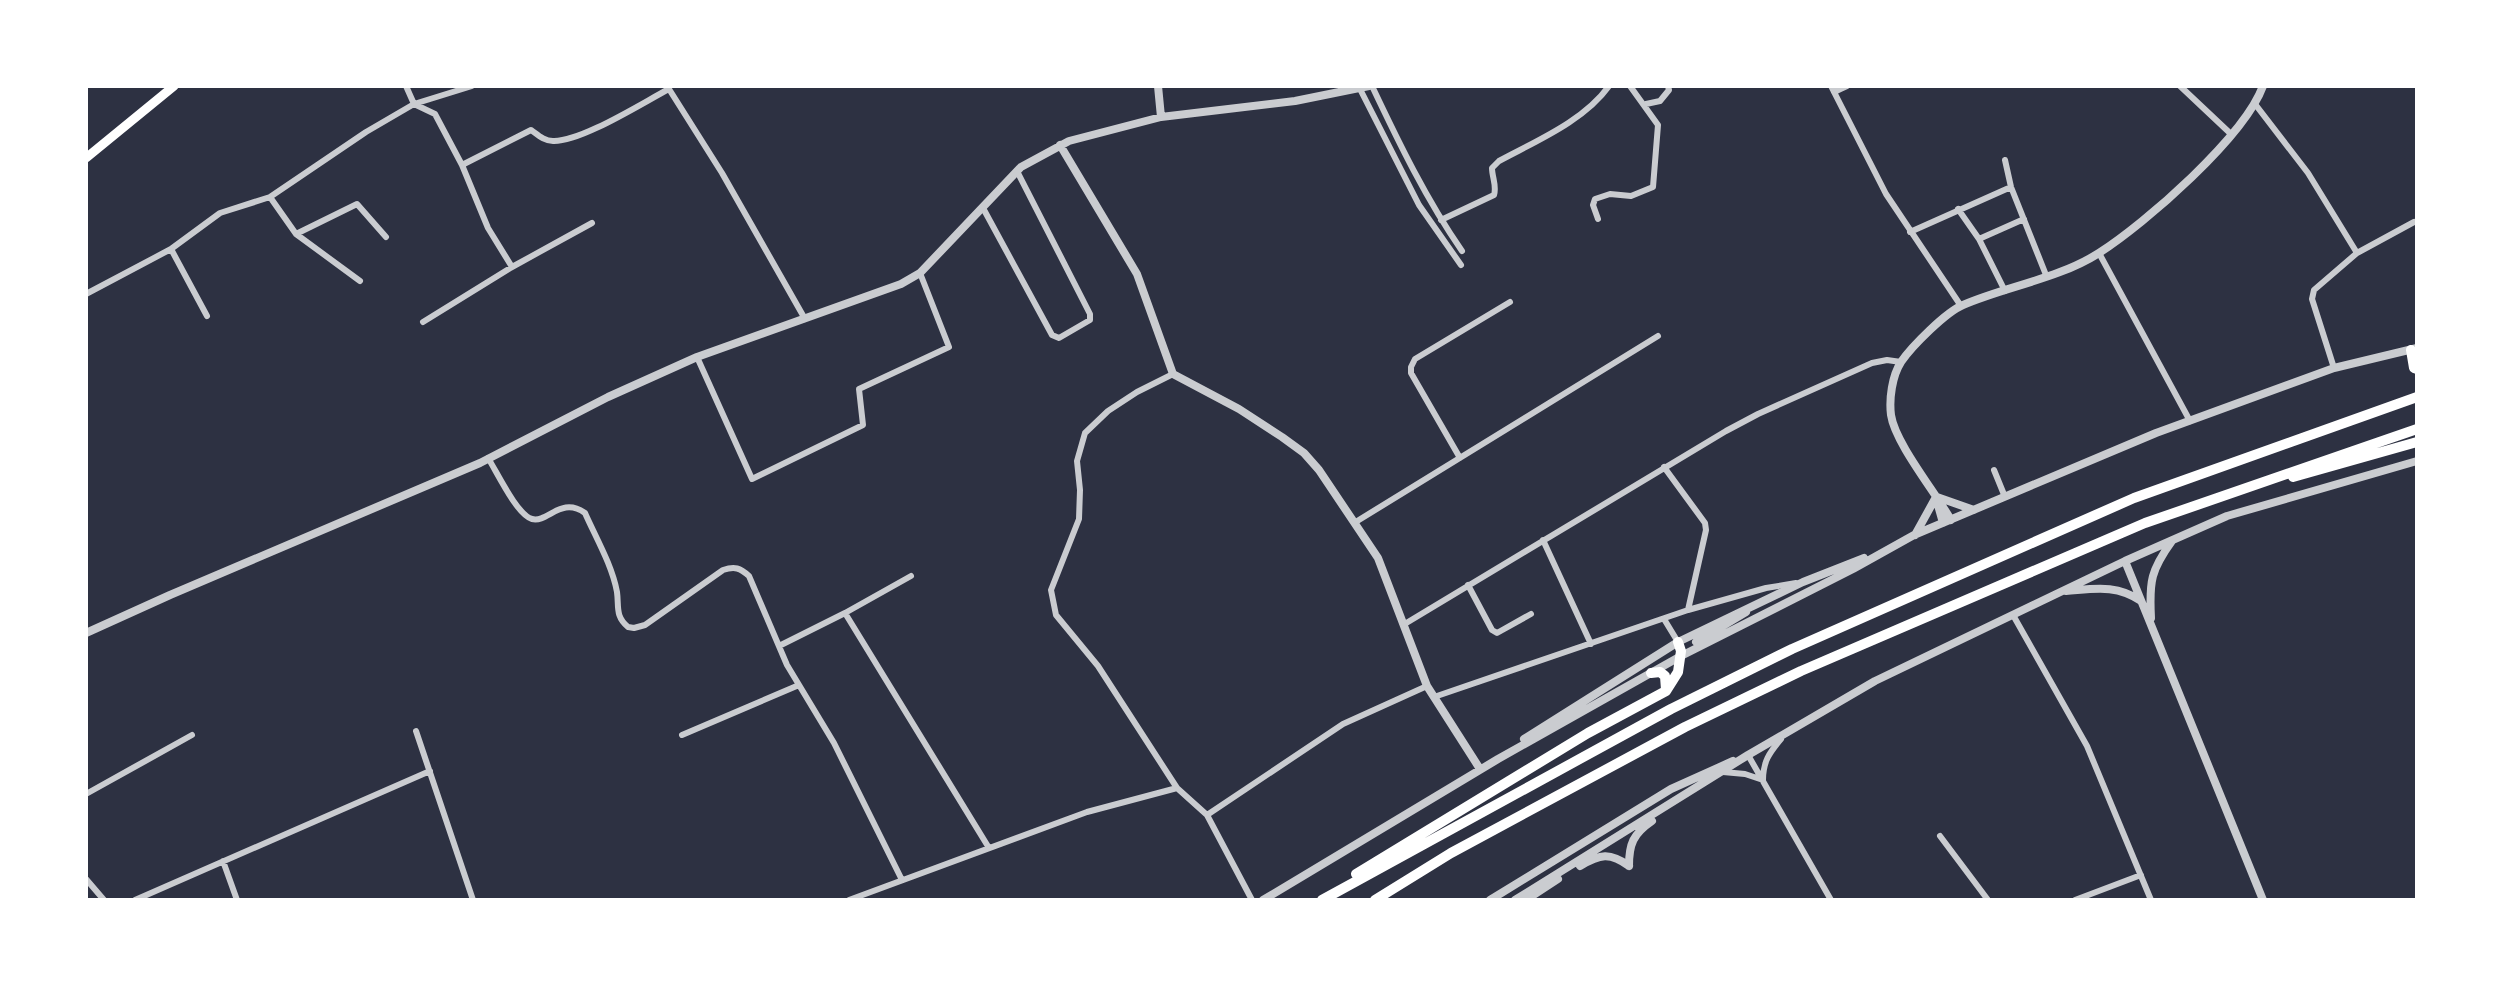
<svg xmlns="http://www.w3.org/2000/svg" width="2503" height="986" font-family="Raleway,sans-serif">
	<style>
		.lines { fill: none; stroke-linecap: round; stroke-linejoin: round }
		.minor { stroke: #caccd0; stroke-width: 6 }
		.tertiary { stroke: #caccd0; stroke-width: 8 }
		.secondary { stroke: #fff; stroke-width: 9 }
		.trunk { stroke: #fff; stroke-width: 10 }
	</style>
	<rect width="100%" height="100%" fill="#2d3142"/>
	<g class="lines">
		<!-- minor -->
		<path class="minor" d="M406 86 414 104 435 114 462 165 488 228 512 267 592 223
			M1372 86C1399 143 1426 199 1462 251
			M1831 86 1886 194 1961 306
			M2180 86 2232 135
			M669 89 722 173 805 319
			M1360 89 1419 205 1461 265
			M1834 92 1847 86
			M1646 104 1660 101 1669 90 1668 86
			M2255 104 2308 173 2357 253
			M2005 160 2011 187 2046 275
			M462 165 531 130C538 135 544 141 553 141 581 142 642 103 669 89L668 86
			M270 197 296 234 360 281
			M983 208 1052 335 1059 338 1090 320V314L1017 171
			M1958 209 1979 239 2005 291
			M1598 219 1593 205 1595 199 1610 194 1631 196 1653 187 1658 125 1630 86
			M1441 220 1494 195C1497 186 1492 177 1492 168L1499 161C1536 141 1584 121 1609 86
			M1910 232 2011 187
			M296 234 357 204 386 237
			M1979 239 2024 219
			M171 249 207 316
			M2099 253 2190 421
			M86 294 171 249 220 213 270 197 366 132 414 104 472 86
			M423 322 512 267
			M697 357 752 479 863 425 859 389 949 347 920 273
			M2334 368 2312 299 2314 290 2357 253 2414 222
			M1173 374 1137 392 1108 411 1085 433 1077 461 1080 490 1079 519 1051 590 1056 615 1098 666 1177 788 1207 815 1252 900
			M488 458C497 472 517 515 532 519 548 523 561 496 585 513 596 538 612 565 617 592 619 607 615 616 628 627L634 628 645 625 723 570C735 566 740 568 749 576L787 665 834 743 902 880
			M1460 458 1411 373V367L1415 359 1510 302
			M1664 467 1705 523 1706 530 1688 610
			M1994 470 2005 497
			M1354 523 1658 336
			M1543 540 1591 644
			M1468 585 1492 630 1497 633 1531 614
			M845 613 989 848
			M2013 615 2087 746 2151 900
			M1664 619 1678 642
			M1403 625 1726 431 1758 414 1872 363 1887 360 1901 362
			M779 646 845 613 911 576
			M1434 697 1688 610 1766 588 1796 583
			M416 731 473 900
			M682 735 799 685
			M1748 755 1831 900
			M1723 772 1745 774 1763 780C1763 762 1769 753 1781 739
			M86 794 192 735
			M1207 815 1343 724 1427 686
			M1940 836 1988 900
			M223 861 237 900
			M86 879 104 900
			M135 900 430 771
			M849 900 1087 812 1177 788
			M2075 900 2141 875"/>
		<!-- tertiary -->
		<path class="tertiary" d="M1158 86 1161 117
			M1060 145 1137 274 1173 374 1239 409 1282 437 1304 453 1319 470 1378 558 1427 686 1480 769
			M1937 497 1974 510
			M1936 498 1943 523
			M1951 520C1936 493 1895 443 1891 415 1889 399 1892 376 1901 362 1912 346 1946 312 1963 305 2007 286 2058 279 2099 253 2146 223 2244 137 2263 86
			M1915 535 1936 497
			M2125 561 2263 900
			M2066 591C2094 589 2116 584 2141 601
			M2151 618C2149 581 2151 570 2172 541
			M86 633 170 595 480 463 608 397 697 357 901 284 920 273 1021 167 1069 141 1161 117 1295 101 1369 86
			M1696 642 1746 612
			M1524 739 1678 642 1803 582 1864 558
			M1580 866C1600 854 1610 852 1629 866
			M1629 866C1629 844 1633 834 1652 821
			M1263 900 1498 759 1681 656 1853 569 1914 535 2156 433 2334 368 2417 348
			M1490 900 1671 789 1733 761
			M1515 900 1748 755 1875 681 2125 561 2227 516 2417 461
			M1526 900 1558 879"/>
		<!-- secondary -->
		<path class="secondary" d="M86 158 174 86"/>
		<!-- trunk -->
		<path class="trunk" d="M2411 350 2414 368 2417 369
			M2293 477 2417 442
			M1651 673 1660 672 1665 676 1666 690
			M1356 874 1588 733 1666 691 1678 672 1681 651 1678 642
			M1322 900 1671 709 1792 649 2134 498 2417 397
			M1375 900 1451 853 1685 727 1801 671 2145 523 2417 429"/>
	</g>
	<!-- border -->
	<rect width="2503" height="986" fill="none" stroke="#ffffff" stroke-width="176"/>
</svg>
